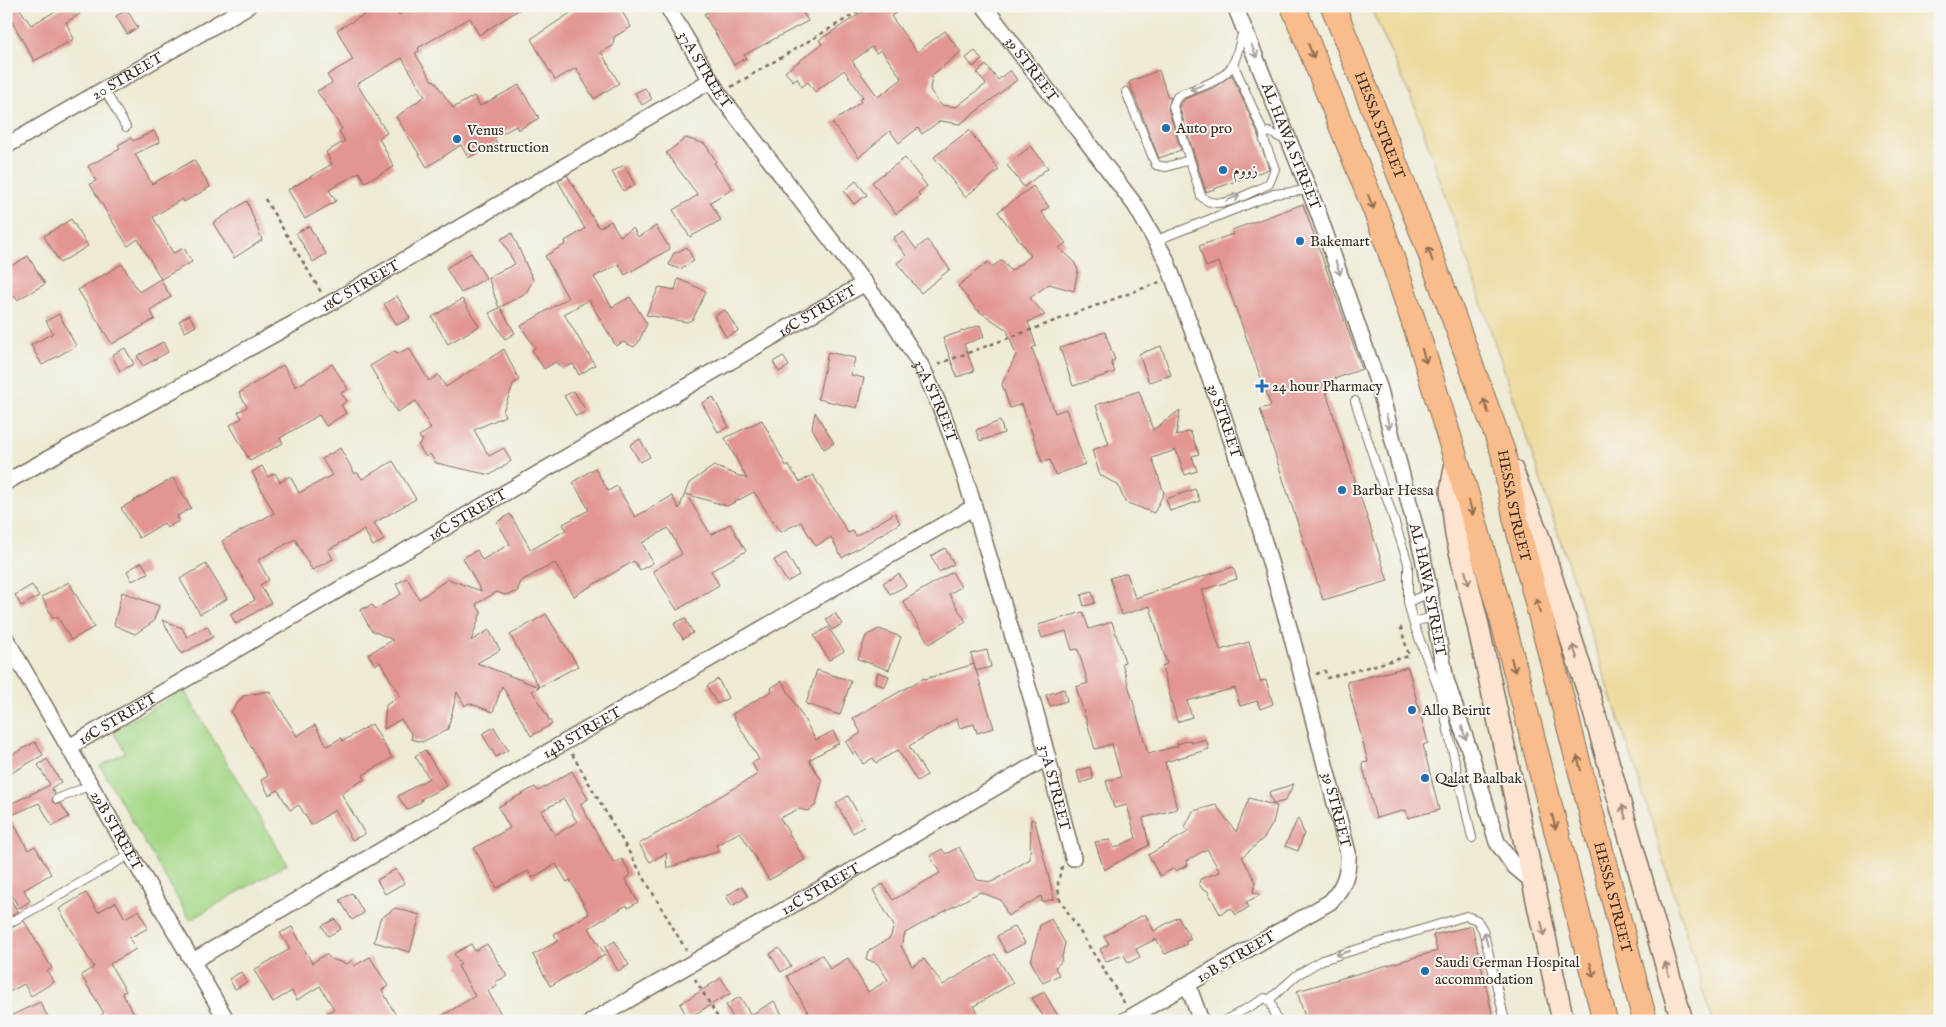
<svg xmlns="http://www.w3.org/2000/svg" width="1946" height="1027" font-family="'IM FELL English',Amiri,serif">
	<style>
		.green { fill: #a4d786; stroke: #708052 }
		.sand { fill: #eeda9e; stroke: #94825e }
		.building { fill: #e29591; fill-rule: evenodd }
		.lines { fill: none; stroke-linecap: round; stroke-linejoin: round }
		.service-casing { stroke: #7a6d5e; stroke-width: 10 }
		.minor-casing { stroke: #7a6d5e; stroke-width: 18 }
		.secondary-casing { stroke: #7a6d5e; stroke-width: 24 }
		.primary-casing { stroke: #7a6d5e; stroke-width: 26 }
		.path { stroke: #7a6d5e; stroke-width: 2.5; stroke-dasharray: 4 4; stroke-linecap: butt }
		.service { stroke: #fff; stroke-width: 8 }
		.minor { stroke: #fff; stroke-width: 15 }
		.secondary { stroke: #fde4d0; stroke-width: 21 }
		.primary { stroke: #f9bc8a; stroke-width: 24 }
		.oneway { stroke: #a79f9a }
		.oneway2 { stroke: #906c4f }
		.oneway3 { stroke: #9c8777 }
		.poi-dot { fill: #1f6fb2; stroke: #f6f6f2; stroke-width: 2 }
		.labels { text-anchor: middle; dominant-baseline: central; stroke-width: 4; stroke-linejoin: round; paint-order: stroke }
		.street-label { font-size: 15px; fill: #3b2a1e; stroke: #f6f6f2 }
		.poi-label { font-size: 15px; fill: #3b2a1e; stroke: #f6f6f2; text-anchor: start }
	</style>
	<rect width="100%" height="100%" fill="#f6f6f2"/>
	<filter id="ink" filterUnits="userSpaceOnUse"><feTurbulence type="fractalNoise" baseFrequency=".02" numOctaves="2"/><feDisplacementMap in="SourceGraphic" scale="10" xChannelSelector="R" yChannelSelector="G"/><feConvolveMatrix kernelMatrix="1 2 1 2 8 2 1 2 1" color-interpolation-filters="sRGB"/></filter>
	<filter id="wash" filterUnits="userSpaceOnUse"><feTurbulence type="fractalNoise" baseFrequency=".0096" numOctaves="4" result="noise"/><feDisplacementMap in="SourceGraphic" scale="20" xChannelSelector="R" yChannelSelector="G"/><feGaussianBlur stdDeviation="1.12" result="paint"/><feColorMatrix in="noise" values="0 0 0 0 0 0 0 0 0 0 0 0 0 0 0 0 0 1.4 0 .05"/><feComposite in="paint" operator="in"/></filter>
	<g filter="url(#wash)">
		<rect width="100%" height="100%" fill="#eeead4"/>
		<!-- green -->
		<path class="green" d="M184 690 287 864 190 920 100 766 125 752 113 731Z"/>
		<!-- sand -->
		<path class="sand" d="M1370 6H1940V1021H1713L1642 790 1520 417 1416 109Z"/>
		<g id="blocks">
			<!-- building -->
			<path class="building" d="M6 6H18L31 25 65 6H75L80 14 66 22 74 39 34 61 11 20 6 24Z
				M380 6H393L399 15 415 6H525L479 35 470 18 418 48 419 51 415 53 432 81 434 80 453 108 474 96 480 106 519 85 539 118 518 130 516 126 494 138 497 143 468 158 461 145 427 167 396 117 425 96 402 58 357 84 387 133 379 138 394 167 365 182 359 172 329 190 336 201 305 219 288 190 332 164 326 152 345 141 339 131 342 129 317 91 332 83 327 75 353 60 337 30Z
				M581 6H619L631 27 614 37 613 46 601 52 619 83 594 99 576 68 555 80 531 39Z
				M717 6H799L808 21 744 55 746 58 734 65 704 14Z
				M872 6H908L891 16 917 52 945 31 961 52 932 75 930 90 941 105 956 107 986 84 977 73 986 65 998 80 1010 70 1017 80 960 124 940 121 922 134 918 128 899 143 890 131 859 157 832 123 861 102 860 100 863 97 844 70 815 92 808 82 802 87 797 78 793 81 785 72 822 44 819 40ZM872 47 876 53 881 50 902 79 878 97 852 61Z
				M127 10 138 28 127 34 116 16Z
				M975 51 982 60 973 67 966 58Z
				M1159 70 1168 98 1171 97 1168 108 1181 150 1159 158 1129 82Z
				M1232 75 1257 132 1269 169 1206 192 1179 106 1185 99 1213 88Z
				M645 88 652 99 642 105 635 93Z
				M969 130 999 170 965 197 934 157Z
				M154 131 160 142 135 154 152 184 194 160 210 187 184 202 182 199 153 217 173 253 184 248 192 262 161 279 138 239 128 246 110 218 90 184 96 181 88 166 120 149 118 145 131 138 133 141Z
				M686 138 705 144 716 161 714 163 733 189 710 202 721 220 690 237 673 210 698 195 666 153Z
				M1031 146 1048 168 1024 187 1007 165Z
				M905 158 927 186 918 193 920 196 896 214 872 182Z
				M624 165 635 185 623 191 612 172Z
				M567 175 599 228 611 221 620 236 633 228 638 237 656 226 670 249 625 275 619 264 594 277 612 307 630 297 647 324 638 343 634 347 623 342 616 346 589 300 564 314 595 365 579 375 573 364 563 368 555 362 544 369 532 350 535 348 521 326 568 298 545 256 566 244 565 241 585 229 558 181Z
				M856 181 867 195 854 204 844 191Z
				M1033 186 1049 207 1041 212 1066 243 1059 248 1073 260 1078 270 1074 291 1049 284 1030 298 1045 315 1028 322 1036 346 1032 348 1055 413 1066 409 1085 464 1055 475 1050 460 1042 462 1022 404 1010 408 1002 384 1016 355 1007 330 977 310 958 286 988 262 992 267 1002 260 1011 271 1031 256 998 212Z
				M247 201 262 240 234 258 213 223Z
				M1303 204 1362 369 1323 383 1388 581 1323 600 1260 409 1271 406 1219 262 1206 267 1199 246 1233 234 1232 230Z
				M71 219 88 246 60 263 44 236Z
				M309 226 326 254 313 262 296 233Z
				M903 231 916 249 927 240 950 269 921 293 897 263 906 256 893 238Z
				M512 233 533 280 526 293 500 307 515 333 505 339 489 313 499 308 488 277 515 264 501 239Z
				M687 247 694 261 680 269 669 265 673 254Z
				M471 253 486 278 461 293 446 268Z
				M28 256 45 284 17 300 15 296 6 301V269Z
				M122 264 139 292 160 279 171 297 150 310 155 319 112 344 78 290Z
				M678 279 706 291 693 319 687 322 646 315 659 287 675 290Z
				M397 296 410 318 397 325 384 304Z
				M462 299 479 326 448 344 432 317Z
				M725 310 738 331 726 337 714 316Z
				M59 314 76 346 42 365 31 345 53 333 46 321Z
				M189 315 196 326 185 332 179 321Z
				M980 325 984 337 964 344 974 371 957 377 943 338Z
				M1105 332 1115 360 1111 362 1115 372 1073 386 1060 348Z
				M163 342 168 352 143 366 137 356Z
				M1161 346 1171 375 1149 382 1139 354Z
				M125 348 134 364 120 371 112 355Z
				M409 348 429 381 438 375 446 387 504 349 519 380 514 383 503 411 505 416 474 430 489 456 504 448 511 461 490 475 436 463 430 454 426 457 418 445 423 441 419 436 431 429 416 401 397 412 370 366 395 351 397 354Z
				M828 352 855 358 851 375 864 378 857 408 818 399Z
				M783 356 789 366 779 372 773 362Z
				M332 364 348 389 341 393 347 401 341 405 346 413 326 426 319 415 280 438 283 443 250 461 230 425 242 418 238 412 247 407 239 393 283 365 296 387Z
				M574 391 586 411 576 416 564 396Z
				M1139 391 1153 430 1180 410 1176 436 1190 431 1199 454 1192 456 1197 471 1185 475 1176 450 1152 458 1164 493 1154 513 1125 502 1118 485 1100 475 1092 450 1109 444 1096 405Z
				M713 397 729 427 718 432 702 403Z
				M815 412 834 443 824 449 812 428Z
				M762 420 786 466 788 465 800 482 813 475 848 533 853 531 856 536 895 513 900 523 842 558 831 537 816 546 801 522 780 532 754 492 727 506 686 494 711 535 730 524 746 551 711 571 719 585 677 610 653 571 682 554 668 528 642 543 653 563 640 570 634 561 574 596 555 563 521 581 517 592 505 595 497 592 476 604 481 612 471 641 489 630 500 650 477 663 539 687 532 691 552 724 531 736 502 686 493 712 469 703 465 706 457 692 448 729 422 742 411 739 412 735 401 719 384 729 386 705 400 696 380 662 375 665 368 654 393 640 371 630 360 610 372 605 376 609 401 594 396 584 407 578 419 599 448 579 481 591 463 558 477 550 482 560 510 544 497 522 510 514 531 550 566 530 563 524 589 510 573 482 595 468 608 491 617 486 635 517 672 496 679 509 689 483 714 466 747 479 725 438Z
				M1000 421 1004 433 980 441 976 430Z
				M640 439 650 457 640 462 630 445Z
				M340 448 355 474 357 472 362 479 393 461 416 499 374 523 384 540 373 546 364 530 328 550 333 559 312 570 295 539 258 560 269 580 260 585 271 603 236 624 230 614 255 600 222 541 274 513 252 472 262 466 268 477 275 473 280 482 290 476 299 493 332 475 322 459Z
				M173 478 191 508 177 516 179 521 167 528 164 523 139 538 121 508Z
				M1195 489 1200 501 1170 511 1166 499Z
				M945 548 954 564 939 572 931 556Z
				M786 553 799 575 787 582 774 560Z
				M142 562 148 573 132 581 127 571Z
				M206 564 227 599 200 614 180 579Z
				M1233 567 1237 579 1202 590 1220 650 1249 642 1260 681 1266 680 1273 704 1260 709 1257 701 1240 706 1235 688 1187 701 1192 717 1177 722 1162 666 1167 664 1150 606 1122 615 1110 578 1127 573 1135 598Z
				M952 572 961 587 949 594 966 622 929 644 903 601Z
				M899 574 906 586 890 594 883 583Z
				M69 582 94 627 71 640 57 616 53 618 42 597Z
				M32 585 39 596 21 606 15 595Z
				M122 592 159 606 153 622 135 634 114 625Z
				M1092 592 1095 603 1084 606 1081 595Z
				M1083 612 1089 629 1112 622 1125 662 1122 663 1148 754 1178 746 1177 744 1190 740 1191 743 1206 739 1209 749 1165 762 1177 809 1143 818 1149 845 1104 870 1095 842 1110 840 1114 848 1136 838 1127 805 1114 808 1106 781 1121 777 1112 744 1095 749 1076 687 1088 683 1078 649 1072 650 1066 631 1042 638 1038 625Z
				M835 613 842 624 832 630 826 619Z
				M546 614 578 666 539 687 510 635Z
				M685 618 693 633 683 639 674 624Z
				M162 620 182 628 187 637 207 626 213 637 182 654Z
				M828 627 844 651 829 660 814 636Z
				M879 629 901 637 889 670 858 659 866 636Z
				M987 650 991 667 976 671 971 654Z
				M974 664 994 728 977 733 974 724 960 728 957 718 909 746 927 775 917 781 898 750 876 763 873 758 863 764 856 752 853 754 846 742 861 733 853 718 924 678 925 679Z
				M1408 667 1428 743 1423 745 1439 810 1408 818 1406 810 1376 818 1362 763 1368 762 1347 682Z
				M817 670 851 681 840 715 806 704Z
				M878 672 889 676 885 687 875 683Z
				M718 679 728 698 717 704 707 686Z
				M782 681 816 740 833 731 839 743 809 760 822 781 816 805 808 811 798 809 780 818 805 860 769 880 740 832 716 845 720 851 667 868 666 853 650 862 639 844 758 774 752 763 759 759 732 714 772 691 771 688Z
				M1064 689 1067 701 1050 706 1046 695Z
				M269 691 297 736 315 725 327 746 341 738 343 741 372 724 392 758 363 775 365 779 341 793 365 834 352 840 335 810 311 825 299 805 290 810 278 790 269 795 261 780 268 776 231 712 243 696Z
				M494 727 508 750 496 757 482 734Z
				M35 742 43 755 6 776V758Z
				M425 750 447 786 421 799 422 801 407 810 398 796 429 778 415 756Z
				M47 759 61 782 51 788 55 794 52 801 56 804H61L69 817 52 826 39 803 10 816 28 850 35 846 51 874 24 890 30 901 19 908 6 885V806L50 785 38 765Z
				M1090 767 1093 779 1080 783 1077 771Z
				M572 771 588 799 580 804 614 863 622 859 631 874 625 879 638 902 628 908 627 905 589 928 605 955 550 986 533 955 558 941 554 934 589 914 570 880 567 882 556 864 532 878 528 871 497 888 474 848 510 828 498 807 535 787 538 791ZM564 799 577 822 555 835 541 811Z
				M1294 784 1285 801 1273 804 1269 792Z
				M848 796 865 826 853 833 836 803Z
				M1249 798 1277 806 1273 823 1264 838 1242 857 1256 882 1253 892 1260 895 1246 902 1249 907 1236 915 1231 908 1220 914 1207 890H1203L1199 884 1200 879 1220 872 1207 849 1186 861 1188 865 1176 871 1174 868 1160 876 1148 855 1188 832 1185 827 1193 811 1216 805 1236 832Z
				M1298 818 1304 833 1298 851 1285 846Z
				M1031 819 1035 821 1054 899 1042 902 1041 896 1008 916 1001 900 980 892 905 933 901 946 912 966 924 959 943 985 995 954 1013 983 974 1006 983 1021H813L787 976 822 955 830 969 848 958 868 992 888 980 878 964 866 959 868 951 890 938 894 926 873 890 883 884 893 900 940 873 930 856 942 849 946 854 959 847 977 880 992 882 1030 859Z
				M396 869 404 883 385 894 377 880Z
				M742 886 748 896 732 906 726 896Z
				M6 891 18 912 6 918Z
				M86 893 98 912 116 902 125 918 139 910 148 928 129 938 136 949 110 964 126 991 122 993 138 1021H91L104 1013 81 975 94 967 59 909Z
				M352 893 364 913 352 920 340 900Z
				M395 908 420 915 410 952 374 942 380 919Z
				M1145 914 1154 931 1178 917 1191 939 1185 942 1187 944 1165 954 1156 939 1136 949 1140 957 1128 963 1124 955 1106 961 1100 949 1109 944 1104 936Z
				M335 919 341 929 328 936 322 926Z
				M1051 919 1065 943 1061 962 1055 967 1059 975 1043 983 1031 962 1040 925Z
				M24 921 52 968 47 971 54 982 31 996 24 984 6 994V931Z
				M1015 926 1025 943 1006 953 997 936Z
				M1472 926 1494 1021H1306L1297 991 1437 951 1433 935Z
				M292 927 312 963 326 954 331 959 347 964 352 960 354 966 370 957 388 986 382 990 399 1021H332L327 1013 334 1009 320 986 297 1000 292 991 273 1002 254 970 290 949 280 933Z
				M615 941 629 965 618 971 605 947Z
				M471 944 475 951 487 944 507 976 495 982 497 986 488 991 505 1021H433L475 996 458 966 461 964 454 954Z
				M779 948 791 966 781 972 770 954Z
				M241 972 247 982 235 989 229 979Z
				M721 978 731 993 688 1018 680 1004Z
				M1044 992 1061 1021H1046L1032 998Z
				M740 997 751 1015 774 1001 786 1021H735L726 1005Z
				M40 1002 50 1021H6V1018Z"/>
		</g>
	</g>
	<g filter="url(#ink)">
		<use href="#blocks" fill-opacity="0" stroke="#7a6d5e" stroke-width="1"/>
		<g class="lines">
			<defs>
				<path id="service" d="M1243 30C1240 41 1238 54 1233 64 1224 81 1198 87 1182 94L1177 97 1173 106 1201 196C1217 214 1251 192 1269 184L1275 169 1264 140V134L1269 132 1289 142
					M1233 63 1264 134
					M104 89 126 127
					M1126 92 1156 165 1166 167 1189 160
					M1157 240 1274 194 1309 190
					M1355 401 1408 563V602L1413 622 1439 690 1472 838
					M1408 602 1430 593
					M1413 622 1434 617
					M57 799 91 785
					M6 925 131 854
					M1269 1000 1297 975 1322 960 1466 916 1477 920 1483 930 1505 1021
					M1224 1021 1265 998 1271 1002 1277 1021"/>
				<g id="minor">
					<path id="s1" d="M667 6 719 94 891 318 923 369 943 414 960 460 1038 720 1073 858"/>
					<path id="s2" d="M984 6 1135 205 1166 259 1221 409 1258 521 1291 634 1348 853C1349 873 1344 887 1330 902L1124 1021"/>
					<path id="s3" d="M1235 6 1319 215 1380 390 1423 557 1446 680 1472 758 1497 842 1513 865 1532 881"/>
					<path id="s4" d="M6 146 248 6"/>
					<path id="s5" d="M6 482 329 304 710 81"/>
					<path id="s6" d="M6 639 227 1021"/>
					<path id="s7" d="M69 747 865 283"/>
					<path id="s8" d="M193 961 565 742 974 507"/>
					<path d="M1188 985 1201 1021"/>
					<path id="s9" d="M592 1021 1048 757"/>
				</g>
				<path id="secondary" d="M1456 462 1451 491 1456 535 1478 625 1563 1021
					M1512 470 1538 535 1590 698 1682 1021"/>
				<g id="primary">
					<path d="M1293 6 1381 225 1419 338 1468 499 1504 626 1605 1021"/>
					<path id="s10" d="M1333 6 1424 237 1503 452 1515 517 1645 1021"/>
				</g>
			</defs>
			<!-- service casing -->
			<use href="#service" class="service-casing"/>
			<!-- minor casing -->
			<use href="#minor" class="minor-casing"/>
			<!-- secondary casing -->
			<use href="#secondary" class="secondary-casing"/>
			<!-- primary casing -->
			<use href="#primary" class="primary-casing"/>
			<!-- path -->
			<path class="path" d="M731 87 868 6
				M265 199 321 292
				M938 364 1160 282
				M1316 674 1325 671 1327 678 1409 656 1401 628 1404 626
				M572 754 686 950
				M1062 866 1058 882 1059 898 1125 1004
				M695 979 720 1021"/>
			<!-- service -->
			<use href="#service" class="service"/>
			<!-- minor -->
			<use href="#minor" class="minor"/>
			<!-- secondary -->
			<use href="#secondary" class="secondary"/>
			<!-- primary -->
			<use href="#primary" class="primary"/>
		</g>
		<!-- one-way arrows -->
		<defs><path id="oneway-shaft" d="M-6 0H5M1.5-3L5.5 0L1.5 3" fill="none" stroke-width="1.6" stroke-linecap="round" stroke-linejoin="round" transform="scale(1.25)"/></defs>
		<g class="oneway">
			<use href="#oneway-shaft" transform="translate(1254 51) rotate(68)"/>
			<use href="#oneway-shaft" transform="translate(1197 87) rotate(157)"/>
			<use href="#oneway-shaft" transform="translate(1233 198) rotate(-22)"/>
			<use href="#oneway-shaft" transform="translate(1338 268) rotate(71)"/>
			<use href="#oneway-shaft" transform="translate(1388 422) rotate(76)"/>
			<use href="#oneway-shaft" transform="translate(1464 733) rotate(72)"/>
			<use href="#oneway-shaft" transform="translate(1486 939) rotate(-103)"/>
			<use href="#oneway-shaft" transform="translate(1343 953) rotate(162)"/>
		</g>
		<g class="oneway2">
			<use href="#oneway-shaft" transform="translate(1311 51) rotate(69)"/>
			<use href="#oneway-shaft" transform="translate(1371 202) rotate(68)"/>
			<use href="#oneway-shaft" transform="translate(1430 254) rotate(-110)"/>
			<use href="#oneway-shaft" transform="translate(1424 356) rotate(73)"/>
			<use href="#oneway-shaft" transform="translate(1486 406) rotate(-110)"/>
			<use href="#oneway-shaft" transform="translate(1471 508) rotate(74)"/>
			<use href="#oneway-shaft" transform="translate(1538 606) rotate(-105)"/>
			<use href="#oneway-shaft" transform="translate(1513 665) rotate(76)"/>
			<use href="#oneway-shaft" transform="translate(1579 763) rotate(-104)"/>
			<use href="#oneway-shaft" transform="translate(1554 822) rotate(75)"/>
			<use href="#oneway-shaft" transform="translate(1592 970) rotate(76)"/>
		</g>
		<g class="oneway3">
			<use href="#oneway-shaft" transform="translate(1467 578) rotate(76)"/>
			<use href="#oneway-shaft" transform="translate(1575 652) rotate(-108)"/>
			<use href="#oneway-shaft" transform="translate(1624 812) rotate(-106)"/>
			<use href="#oneway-shaft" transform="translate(1543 929) rotate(77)"/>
			<use href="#oneway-shaft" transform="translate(1667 969) rotate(-105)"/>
		</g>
	</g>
	<!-- markers -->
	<g class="poi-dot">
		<circle cx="1166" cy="128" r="5"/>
		<circle cx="457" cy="139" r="5"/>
		<circle cx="1223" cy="170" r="5"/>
		<circle cx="1300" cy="241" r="5"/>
		<path d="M1259.5 378.5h5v5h5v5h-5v5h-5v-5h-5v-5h5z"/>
		<circle cx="1342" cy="490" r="5"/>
		<circle cx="1412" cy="710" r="5"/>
		<circle cx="1425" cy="778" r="5"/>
		<circle cx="1425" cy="971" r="5"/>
	</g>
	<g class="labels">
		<!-- street labels -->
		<g class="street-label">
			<text stroke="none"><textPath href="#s1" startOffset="74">37A STREET</textPath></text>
			<text stroke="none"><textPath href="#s2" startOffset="79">39 STREET</textPath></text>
			<text stroke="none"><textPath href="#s4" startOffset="140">20 STREET</textPath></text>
			<text stroke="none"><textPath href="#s10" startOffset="128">HESSA STREET</textPath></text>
			<text stroke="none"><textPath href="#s3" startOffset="151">AL HAWA STREET</textPath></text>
			<text stroke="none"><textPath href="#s5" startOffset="405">18C STREET</textPath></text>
			<text stroke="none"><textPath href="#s7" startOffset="866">16C STREET</textPath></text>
			<text stroke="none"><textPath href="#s1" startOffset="479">37A STREET</textPath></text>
			<text stroke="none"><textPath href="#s2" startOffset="484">39 STREET</textPath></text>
			<text stroke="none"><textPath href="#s10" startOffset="532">HESSA STREET</textPath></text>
			<text stroke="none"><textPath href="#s7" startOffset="461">16C STREET</textPath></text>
			<text stroke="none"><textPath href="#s3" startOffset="616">AL HAWA STREET</textPath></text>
			<text stroke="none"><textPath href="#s7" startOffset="56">16C STREET</textPath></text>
			<text stroke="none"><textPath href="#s8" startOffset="451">14B STREET</textPath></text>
			<text stroke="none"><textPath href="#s1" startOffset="884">37A STREET</textPath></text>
			<text stroke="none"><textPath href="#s2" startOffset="889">39 STREET</textPath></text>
			<text stroke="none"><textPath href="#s6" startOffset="221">29B STREET</textPath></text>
			<text stroke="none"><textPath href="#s9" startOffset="264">12C STREET</textPath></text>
			<text stroke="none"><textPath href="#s10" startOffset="936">HESSA STREET</textPath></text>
			<text transform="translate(1236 957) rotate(-30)">10B STREET</text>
		</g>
		<!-- poi labels -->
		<g class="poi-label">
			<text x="1176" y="128">Auto pro</text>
			<text x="467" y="130">Venus<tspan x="467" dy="17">Construction</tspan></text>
			<text x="1233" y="170">زووم</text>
			<text x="1310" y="241">Bakemart</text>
			<text x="1272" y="386">24 hour Pharmacy</text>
			<text x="1352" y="490">Barbar Hessa</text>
			<text x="1422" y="710">Allo Beirut</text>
			<text x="1435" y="778">Qalat Baalbak</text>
			<text x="1435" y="962">Saudi German Hospital<tspan x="1435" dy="17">accommodation</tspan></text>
		</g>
	</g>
	<!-- margin -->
	<rect width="1946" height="1027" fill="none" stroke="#f6f6f2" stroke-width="25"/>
</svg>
